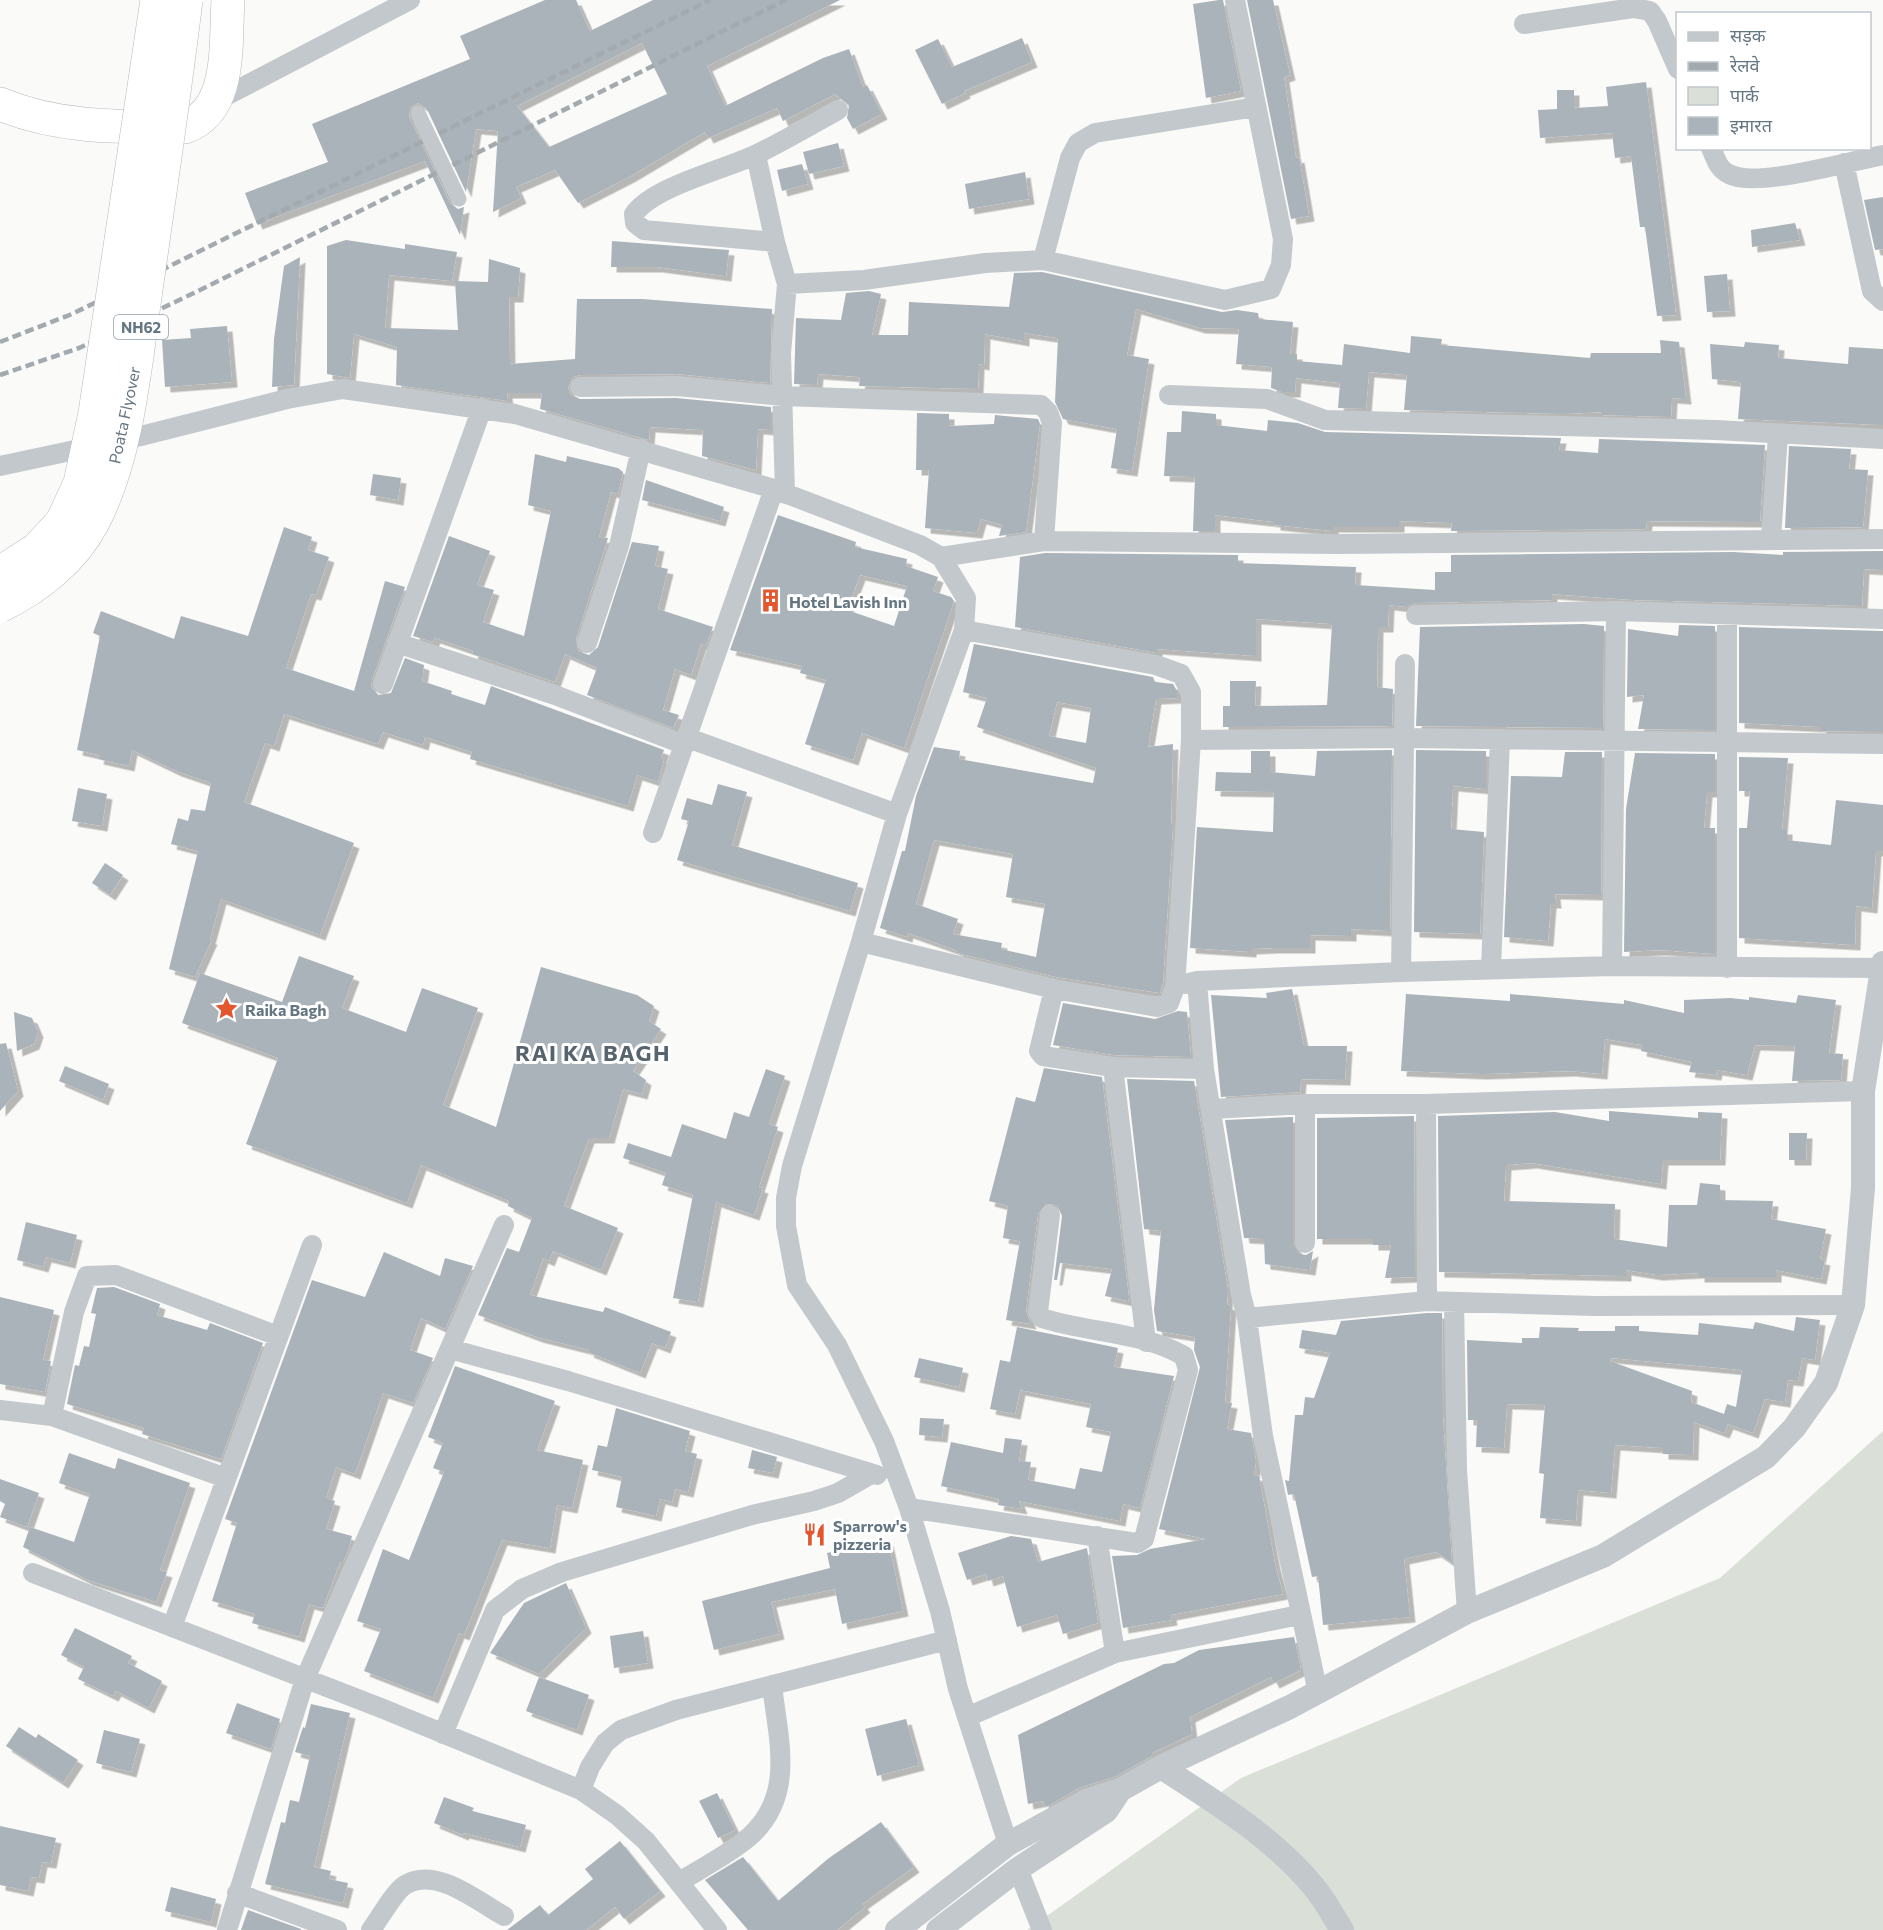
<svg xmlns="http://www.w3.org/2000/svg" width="1883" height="1930" font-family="Commissioner,'Noto Sans Devanagari',sans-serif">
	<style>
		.green { fill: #dadfd7 }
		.building { fill: #aab3b9; fill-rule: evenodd; filter: url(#shadow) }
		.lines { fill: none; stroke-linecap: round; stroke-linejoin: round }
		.trunk-casing { stroke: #b4b9bd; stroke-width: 34 }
		.minor { stroke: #c3c8cc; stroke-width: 20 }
		.tertiary { stroke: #c3c8cc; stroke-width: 24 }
		.trunk { stroke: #fff; stroke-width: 33 }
		.rail { stroke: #a2aab0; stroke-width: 4.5; stroke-dasharray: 9 4.5; stroke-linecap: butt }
		.trunk-bridge-casing { stroke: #b4b9bd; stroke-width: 34; stroke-linecap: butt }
		.pedestrian-bridge { stroke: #c3c8cc; stroke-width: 15 }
		.trunk-bridge { stroke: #fff; stroke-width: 33 }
		.labels { text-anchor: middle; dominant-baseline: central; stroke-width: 6; stroke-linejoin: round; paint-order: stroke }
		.shield { fill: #fff; stroke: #939fa8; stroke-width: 1.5 }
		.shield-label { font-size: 15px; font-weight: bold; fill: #657683 }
		.street-label { font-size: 16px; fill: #657683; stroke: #fff }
		.poi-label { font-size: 16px; font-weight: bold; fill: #657683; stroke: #fff; text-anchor: start }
		.district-label { font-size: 22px; font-weight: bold; letter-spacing: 1.5px; fill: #57646e; stroke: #fff }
	</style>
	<defs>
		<filter id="shadow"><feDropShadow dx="5.5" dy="5.5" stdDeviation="0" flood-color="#0004"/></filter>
	</defs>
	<rect width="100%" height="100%" fill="#fafaf8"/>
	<!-- green -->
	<path class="green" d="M1883 1431V1930H1027L1241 1778 1720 1578Z"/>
	<!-- building -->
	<path class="building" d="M545 0H576L590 31 653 0H840L707 66 725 106 823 58 849 49 863 87 867 85 882 114 853 129 847 118 849 105 835 94 783 121 777 108 708 138 705 132 629 177 578 203 555 170 516 187 521 198 493 212 498 131 476 129 466 192 427 109 418 103 410 108 409 117 450 203 458 209 464 207 460 235 425 161 257 224 245 193 328 162 312 124 470 59 460 36ZM642 43 667 94 549 147 517 106Z
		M1219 0H1223L1241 91 1206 98 1193 4Z
		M1247 0H1273L1290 75 1284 77 1296 158 1299 157 1309 216 1291 219Z
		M1022 38 1032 62 964 91 965 93 942 104 915 50 938 39 952 67Z
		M1646 82 1676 315 1657 316 1645 227H1640L1631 156 1615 158 1612 133 1540 138 1538 110 1557 109V90H1574V108L1608 106 1606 87Z
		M838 143 844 166 809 174 803 152Z
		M802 164 808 184 782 191 777 170Z
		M1025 172 1029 199 969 209 965 184Z
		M1883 197V249L1875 250 1864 200Z
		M1795 223 1800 240 1752 247 1751 230Z
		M346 240 405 249V244L457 252 452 281 389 275 385 328 458 330 455 281 488 282 489 259 520 268 518 297H509L510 364 575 359 577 299H642L772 309 770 383 677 374 580 375 573 377 568 387 570 394 580 399 676 398 771 407V430L758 429 756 470 702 456 703 430 650 427 649 440 540 409 542 393H507L508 401 396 385 397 347 354 334 350 378 327 374V246Z
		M612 241 729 250 726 276 657 267H611Z
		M300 257 294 385 272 387 274 339 284 266Z
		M1042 272 1222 312 1237 310 1258 313 1259 319 1293 322 1290 354H1297V361L1342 365 1344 344 1410 353 1411 336 1442 339 1441 345 1590 358 1591 353H1661L1660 340 1679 342 1686 399 1672 398 1671 417 1602 415V412L1564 414 1404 410 1407 375 1369 372 1366 409 1338 408 1340 383 1296 378 1295 392H1282L1271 388 1272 367 1236 364 1239 329 1200 328 1136 309 1127 355 1149 359 1132 471 1111 468 1117 429 1063 419 1055 402 1058 338 1024 333V341L985 334 984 365 979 364 978 389 859 386 860 377 818 374 817 385 794 384 796 318 841 320 846 293 869 291 881 294 872 335H908L909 302 1009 307 1014 273Z
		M1727 274 1730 311 1707 312 1704 276Z
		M227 326 232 382 165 387 162 340 191 338 190 329Z
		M1745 342 1779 345 1778 358 1848 364 1849 347 1883 349V425L1738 419 1741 382 1712 379 1710 344 1744 347Z
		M1182 411 1216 414V425L1267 431 1268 420 1298 423 1325 432 1561 438 1559 450 1598 453 1599 439 1765 445 1760 522 1647 521 1646 529 1451 531 1452 523 1399 521V527H1333V531L1275 525V522L1215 515V531H1193L1195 477 1164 476 1167 432H1181Z
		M917 413 949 414V426L994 424 995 415 1038 419 1040 424 1026 532 999 536 1002 525 981 519 977 533 925 528 929 470H916Z
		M1789 446 1851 449 1849 469 1868 470 1863 527 1785 528Z
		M535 454 566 462 567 456 618 468 623 472 618 494 611 492 599 537 608 538 576 639 578 651 589 655 598 647 632 542 659 546 655 566 668 569 658 609 713 627 706 645 701 644 691 675 675 669 663 710 679 715 673 728 587 695 597 668 565 654 555 682 472 654 473 651 435 638 433 642 413 636 449 536 490 551 477 585 494 590 483 622 524 636 551 511 528 505Z
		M373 474 401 478 398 500 370 495Z
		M646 480 724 507 720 521 642 500Z
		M778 515 856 542 855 547 907 559 906 566 938 577 933 591 951 597 954 601 904 748 862 733 853 760 805 744 826 680 800 673 802 666 730 650ZM860 575 907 586 894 626 847 610Z
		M284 527 312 537 308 550 329 557 316 595 311 594 286 668 354 691 385 581 405 587 372 680 371 687 378 695 391 693 405 658 424 665 422 681 452 691 451 694 485 705 491 686 664 750 661 758 664 759 658 782 637 775 628 806 470 759 472 752 425 737 423 745 383 732 378 744 284 714 274 746 265 743 244 802 354 843 320 935 221 899 210 939H212L195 977 169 969 198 851 171 844 178 818 188 821 191 809 205 811 211 783 176 771 132 750 129 766 98 759 99 755 77 750 100 636 93 633 101 611 174 639 181 616 248 636Z
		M1883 551V570L1864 569 1862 606 1633 600 1552 594V600L1416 603 1407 607 1389 605 1388 627H1378L1377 687 1393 689 1392 726 1223 727V706H1230V681H1256L1255 706 1327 705 1332 624 1256 619V656L1157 649V653L1015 627 1020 557 1045 553 1238 555V563L1356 567 1355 585 1435 590V572H1451V555L1733 552 1783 555V552Z
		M1584 624 1604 626 1603 728 1416 726 1420 627Z
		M1679 625 1715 626V730L1638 729 1644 695 1627 697 1628 629 1678 636Z
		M1739 627 1883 631V732L1821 731V727L1739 723Z
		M974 644 1153 677 1155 682 1173 684 1177 691V698L1156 699 1148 747 1173 744 1171 825H1173L1163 982 1160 993 1056 977 958 953V951L908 933 907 937 880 928 902 851H905L916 796 934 747 960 751 959 759 1093 783 1096 768 977 727 987 698 963 692ZM1057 702 1091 708 1086 743 1049 736ZM934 840 1013 854 1006 897 1045 904 1036 957 1001 949 1002 943 953 934 958 919 916 904Z
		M1392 750 1390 931 1351 929V936L1310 935V948H1273L1251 949V952L1190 948 1197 827 1273 832 1274 792 1215 791 1216 772 1251 773V751H1270V772L1315 776 1317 751Z
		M1416 750 1486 751V789L1453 786 1451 829 1484 832 1480 934 1414 932Z
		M1565 752H1602L1601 895 1555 894 1556 903H1551L1548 941 1504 937 1511 776 1562 777Z
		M1635 753 1715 754V792H1707L1704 828H1715V954L1660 950 1624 952 1626 809Z
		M1739 757 1788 758 1782 829H1787V840L1831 845 1836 800 1883 805V851H1876L1872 908 1856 906 1855 945 1739 938V828H1747L1750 791H1739Z
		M718 784 747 792 732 845 858 883 850 911 677 860 689 821 681 819 687 798 712 805Z
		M78 788 107 794 102 826 72 821Z
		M105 863 123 875 110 895 92 883Z
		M299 956 354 976 342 1008 406 1032 422 988 478 1008 443 1105 496 1127 541 967 637 995 654 1006 649 1021 661 1029 633 1071 646 1080 642 1094 623 1089 609 1138H589L564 1206 618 1228 601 1270 553 1251 549 1261 543 1258 530 1295 603 1312 605 1307 671 1332 665 1348 652 1343 640 1373 588 1352 589 1350 537 1337 478 1315 507 1248 519 1252 532 1218 508 1206 509 1201 421 1165 407 1203 246 1144 278 1058 182 1023 200 973 282 1002Z
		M1292 989 1304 1046H1347L1345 1080 1301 1079 1300 1092 1221 1097 1211 995 1267 998 1266 993Z
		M1406 994 1510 1001V994L1624 1004V1000L1684 1013V1000L1730 998 1749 1000V997L1796 1003 1798 995 1836 1000 1829 1053 1843 1054 1841 1080 1792 1081 1795 1046 1755 1045 1747 1075 1717 1070 1716 1075 1689 1072 1692 1062 1641 1051 1642 1045 1605 1039 1602 1074 1570 1071 1482 1074 1401 1071Z
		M1063 1003 1155 1019 1178 1011 1187 1012 1191 1057 1114 1055 1053 1045Z
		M14 1012 32 1018 38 1032 34 1044 17 1051Z
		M6 1043 18 1091 0 1111V1044Z
		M65 1066 109 1084 103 1100 59 1081Z
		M1044 1068 1102 1077 1129 1298 1128 1301 1105 1296 1112 1269 1060 1263 1057 1280H1054L1062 1216 1057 1205 1046 1204 1038 1214 1026 1311 1031 1324 1006 1320 1020 1241 1003 1238 1008 1206 989 1201 1016 1097 1035 1102Z
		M766 1069 785 1076 769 1124 778 1127 759 1187 763 1188 754 1215 716 1202 698 1302 673 1298 693 1195 662 1185 666 1173 623 1158 628 1143 671 1157 682 1124 726 1139 734 1112 749 1117Z
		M1127 1079 1194 1081 1228 1290 1227 1304 1231 1306 1225 1402 1232 1403 1227 1429 1251 1433 1256 1461 1254 1475 1259 1476 1275 1564 1283 1594 1171 1615 1172 1620 1123 1628 1112 1556 1137 1555 1150 1549 1206 1539 1159 1529 1200 1367 1194 1350 1195 1337 1157 1331 1154 1310 1161 1231 1144 1229Z
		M1609 1111 1698 1118V1112L1722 1113 1720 1160H1663L1661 1184 1532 1163 1506 1165 1504 1201 1615 1204 1614 1239 1667 1247 1669 1205H1697L1700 1183 1720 1185V1200L1773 1201 1771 1219 1826 1229 1820 1259 1825 1260 1821 1279 1776 1270V1277H1699V1273L1657 1275 1626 1270V1276L1439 1272 1438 1116 1555 1112 1609 1121Z
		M1414 1116 1415 1277 1385 1278 1391 1245H1373V1239H1317V1118Z
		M1293 1117V1243L1300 1254 1306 1255 1313 1251 1310 1270 1265 1264 1264 1239 1244 1238 1225 1120Z
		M1789 1133H1807L1806 1160H1789Z
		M26 1222 77 1235 70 1263 46 1257 43 1267 17 1260Z
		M384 1252 440 1276 445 1258 473 1266 445 1329 421 1318 410 1350 433 1358 413 1403 383 1393 355 1474 336 1467 326 1498 335 1501 326 1529 352 1536 348 1551 343 1562H340L323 1608 309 1604 299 1637 252 1623 255 1614 212 1601 237 1523 225 1519 312 1280 365 1297Z
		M114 1287 160 1304 157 1315 207 1330 210 1323 263 1343 221 1459 142 1434 144 1428 67 1404 75 1365 79 1366 84 1346 89 1347 96 1314 91 1313 97 1288Z
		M0 1297 54 1310 43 1360 51 1361 45 1392 0 1384Z
		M1427 1313H1442L1443 1418 1452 1563 1436 1552 1404 1559 1410 1617 1323 1625 1318 1576 1312 1577 1294 1494 1288 1495 1285 1480 1289 1481 1295 1415H1303L1305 1397 1314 1398 1330 1353 1299 1348 1302 1330 1336 1335 1341 1321Z
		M1796 1317 1820 1320 1815 1360 1802 1358 1798 1381 1788 1380 1785 1402 1765 1399 1753 1433 1728 1424 1724 1433 1694 1422 1693 1455 1663 1454V1448L1615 1445 1611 1493 1578 1490 1576 1521 1540 1518 1544 1474 1539 1473 1545 1405 1507 1404 1504 1448 1476 1447 1477 1420H1468L1467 1340 1522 1343V1338H1539L1540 1327 1579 1328 1578 1331H1615V1326H1639V1331L1698 1335 1699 1323 1753 1329 1755 1322 1794 1331ZM1611 1358 1742 1370 1736 1407 1727 1404 1724 1414 1691 1402 1692 1391 1610 1361Z
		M1017 1327 1118 1348 1114 1367 1174 1376 1140 1508 1123 1504 1120 1521 1019 1501 1022 1509 998 1505 999 1499 941 1486 951 1442 1003 1453 1005 1438 1022 1440 1019 1461 1031 1462 1028 1480 1075 1489 1080 1468 1102 1472 1111 1432 1086 1427 1091 1404 1020 1390 1015 1414 990 1409 1000 1360 1010 1362Z
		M919 1358 963 1368 959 1387 914 1377Z
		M455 1366 555 1401 537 1450 583 1460 572 1508 557 1505 550 1548 502 1540 464 1635 459 1633 433 1698 364 1671 381 1629 357 1621 383 1549 409 1560 444 1472 433 1468 443 1443 428 1437Z
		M616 1408 690 1431 685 1451 697 1454 688 1492 675 1489 672 1502 660 1499 656 1516 616 1507 622 1477 592 1470 598 1445 607 1447Z
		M920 1418 944 1419 942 1437 919 1435Z
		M752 1450 777 1457 773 1473 748 1468Z
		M69 1453 115 1469 118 1458 190 1483 160 1570 167 1572 156 1602 88 1580 23 1547 30 1527 74 1542 90 1494 59 1483Z
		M0 1479 39 1493 27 1527 0 1517 5 1504 0 1501Z
		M1011 1536 1031 1539 1038 1562 1087 1548 1098 1623 1063 1634 1057 1615 1017 1627 1003 1576 988 1581 986 1574 967 1580 958 1553Z
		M888 1540 903 1611 842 1624 835 1589 771 1602 779 1634 714 1650 702 1601 830 1568 827 1553Z
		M566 1583 586 1628 539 1674 490 1653 524 1603Z
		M75 1628 132 1656 128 1663 162 1681 149 1708 116 1691 113 1696 78 1679 84 1667 61 1655Z
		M643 1631 648 1663 614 1668 610 1636Z
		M1294 1637 1301 1670 1274 1683 1271 1677 1190 1717 1192 1734 1152 1753V1756L1114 1777 1081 1787 1046 1807 1043 1801 1028 1804 1018 1735 1164 1664 1174 1663 1199 1650Z
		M539 1677 589 1695 577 1730 526 1711Z
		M237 1703 280 1719 271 1749 226 1733Z
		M311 1704 350 1713 314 1867 331 1871 329 1879 348 1883 343 1903 265 1884 281 1822 285 1823 290 1800 299 1802 310 1756 295 1752 303 1727 305 1728Z
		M906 1719 919 1765 877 1776 865 1729Z
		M19 1727 36 1738 38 1734 78 1760 63 1783 6 1746Z
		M104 1730 140 1739 131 1772 96 1763Z
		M717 1793 735 1830 718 1838 699 1801Z
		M444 1797 474 1808 472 1811 526 1825 520 1847 464 1833 463 1835 434 1823Z
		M881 1822 914 1867 862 1904 865 1907 837 1930H748L705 1880 743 1857 778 1901 829 1858Z
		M0 1826 56 1838 51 1863 42 1862 39 1878 31 1877 28 1891 0 1885Z
		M620 1841 660 1891 624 1919 615 1907 586 1930H507L540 1905 548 1915 593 1879 585 1869Z
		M171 1887 216 1899 211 1922 165 1911Z
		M248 1910 301 1929V1930H241Z"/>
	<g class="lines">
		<defs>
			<path id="trunk" d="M0 104C60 129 122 127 185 127 233 110 225 42 228 0"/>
		</defs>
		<!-- trunk casing -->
		<use href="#trunk" class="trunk-casing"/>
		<!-- minor -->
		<path class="minor" d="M1524 24 1633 8 1650 11 1657 21 1678 69
			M216 101 410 0
			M1711 148C1716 159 1718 169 1729 174 1755 189 1851 161 1883 155
			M756 155 775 242
			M1844 163 1872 291 1883 301
			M1043 260 1070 158 1078 143 1095 133 1256 107
			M787 284 864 280 985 263 1043 260 1225 300 1271 289 1281 265 1283 239 1235 0
			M580 387 677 386 783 396 1041 405 1048 412 1052 423 1044 541
			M1169 395 1267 399 1325 420 1716 430 1883 439
			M0 466 141 436 287 399 343 389 515 414 774 489 920 545 941 557 966 598 964 630 897 814 861 942 792 1166 786 1198V1226L797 1285 837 1345 884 1441 909 1508 940 1611 958 1689 1008 1844
			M785 494 781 353 787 284 775 242 644 230 635 223 634 214C654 186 724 170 757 154 784 141 811 125 838 110
			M1771 539 1778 434
			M941 557 1044 541 1336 544 1883 539
			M1416 615 1616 611 1883 619
			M1727 615V968
			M397 643 555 695 685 745
			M587 643 619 546 641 449
			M383 684 482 408
			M688 738 897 814
			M1191 740 1403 738 1883 744
			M653 833 774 489
			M861 942 1054 989 1157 1007 1169 1003 1175 987 1191 740V692L1181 674 1156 665 964 630
			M1612 966 1616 611
			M1491 969 1500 739
			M1401 972 1405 664
			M1197 981 1204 1069 1241 1295 1247 1318 1263 1436 1318 1693
			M1185 984 1197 981 1401 972 1612 966 1881 968
			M1054 989 1039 1051 1043 1056 1113 1067 1204 1069
			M1113 1067 1146 1342
			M1426 1104 1427 1301
			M1212 1109 1305 1104H1426L1863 1091
			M1305 1243V1104
			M1454 1302 1457 1470 1467 1612
			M1247 1318 1427 1301 1595 1306 1853 1305
			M450 1349 568 1381 877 1475
			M0 1410 52 1416 226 1478
			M52 1416 74 1312 87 1276 116 1275 278 1336
			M909 1508 1130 1542 1138 1543 1144 1539 1188 1370 1184 1356C1143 1332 1088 1333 1042 1318L1038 1312 1050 1215
			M33 1573 381 1708 581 1790 617 1815 646 1841 717 1930
			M172 1627 312 1245
			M1115 1653 1299 1615
			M967 1717 1115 1653 1097 1536
			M443 1734 495 1610 522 1589 562 1572 752 1515 814 1501 838 1493 871 1474
			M581 1790 590 1767 605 1743 621 1730 676 1710 947 1640
			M1018 1869 1042 1930
			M679 1882C702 1868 729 1854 749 1837 796 1796 778 1739 772 1685
			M237 1893 337 1930
			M227 1930 305 1679 504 1225
			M371 1930C379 1919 395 1891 405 1885 436 1866 477 1901 504 1916"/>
		<!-- tertiary -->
		<path class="tertiary" d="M1161 1767C1214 1801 1274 1838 1314 1887 1325 1900 1333 1916 1342 1930
			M897 1930 1008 1844 1088 1800 1120 1790 1161 1767 1290 1707 1467 1612 1603 1556 1766 1457 1794 1428 1826 1383 1853 1305 1863 1188V1091L1883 963
			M938 1930 1018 1869 1106 1811 1120 1790"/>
		<!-- trunk -->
		<use href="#trunk" class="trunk"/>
		<!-- rail -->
		<path class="rail" d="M0 342 72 314 710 0
			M0 375 79 348 198 291 786 0"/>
		<defs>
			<path id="trunk-bridge" d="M0 573 37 549 62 522 80 483 95 413 157 0
				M0 606C37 588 73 560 93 522 127 458 135 368 145 297 159 198 174 99 186 0"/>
		</defs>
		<!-- trunk-bridge casing -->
		<use href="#trunk-bridge" class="trunk-bridge-casing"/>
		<!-- pedestrian-bridge -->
		<path class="pedestrian-bridge" d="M418 113 459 199"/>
		<!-- trunk-bridge -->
		<use href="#trunk-bridge" class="trunk-bridge"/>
	</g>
	<!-- icons -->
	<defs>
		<symbol id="building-bare" viewBox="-9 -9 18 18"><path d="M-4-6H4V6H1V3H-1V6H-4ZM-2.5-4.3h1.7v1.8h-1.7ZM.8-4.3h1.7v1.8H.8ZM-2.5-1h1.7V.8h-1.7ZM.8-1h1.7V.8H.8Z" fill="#e4572e" stroke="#fff" stroke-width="2.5" paint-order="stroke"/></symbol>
		<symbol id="sight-bare" viewBox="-9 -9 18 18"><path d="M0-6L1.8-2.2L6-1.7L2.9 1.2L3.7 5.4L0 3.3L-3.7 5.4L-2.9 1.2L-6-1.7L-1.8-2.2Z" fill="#e4572e" stroke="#fff" stroke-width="2.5" paint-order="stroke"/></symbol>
		<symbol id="restaurant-bare" viewBox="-9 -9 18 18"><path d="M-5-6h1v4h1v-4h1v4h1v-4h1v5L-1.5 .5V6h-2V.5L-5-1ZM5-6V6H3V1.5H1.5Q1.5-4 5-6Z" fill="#e4572e" stroke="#fff" stroke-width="2.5" paint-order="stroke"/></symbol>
	</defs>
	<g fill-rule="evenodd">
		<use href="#building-bare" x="754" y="584" width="33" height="33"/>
		<use href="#sight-bare" x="210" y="992" width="33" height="33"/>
		<use href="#restaurant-bare" x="798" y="1518" width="33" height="33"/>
	</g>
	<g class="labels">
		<!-- shield labels -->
		<rect class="shield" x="114" y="315" width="54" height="24" rx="4.5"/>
		<g class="shield-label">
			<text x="141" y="327">NH62</text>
		</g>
		<!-- street labels -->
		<g class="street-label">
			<text transform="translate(124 415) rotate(-78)">Poata Flyover</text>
		</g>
		<!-- poi labels -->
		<g class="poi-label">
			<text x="789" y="601">Hotel Lavish Inn</text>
			<text x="245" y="1009">Raika Bagh</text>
			<text x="833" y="1525">Sparrow's<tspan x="833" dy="18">pizzeria</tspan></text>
		</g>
		<!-- district labels -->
		<g class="district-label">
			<text x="593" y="1052">RAI KA BAGH</text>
		</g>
	</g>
	<!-- legend -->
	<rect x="1676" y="12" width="195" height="138" fill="#ffffff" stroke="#c1c8cd" stroke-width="1.5"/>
	<rect x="1688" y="32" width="30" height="9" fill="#c3c8cc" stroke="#c1c8cd" stroke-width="1.5"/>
	<text x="1730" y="42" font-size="18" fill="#657683">सड़क</text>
	<rect x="1688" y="62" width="30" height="9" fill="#a2aab0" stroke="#c1c8cd" stroke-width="1.5"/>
	<text x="1730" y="72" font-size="18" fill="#657683">रेलवे</text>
	<rect x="1688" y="87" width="30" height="18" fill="#dadfd7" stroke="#c1c8cd" stroke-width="1.5"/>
	<text x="1730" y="102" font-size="18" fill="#657683">पार्क</text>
	<rect x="1688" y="117" width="30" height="18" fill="#aab3b9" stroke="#c1c8cd" stroke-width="1.5"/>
	<text x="1730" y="132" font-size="18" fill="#657683">इमारत</text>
</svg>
